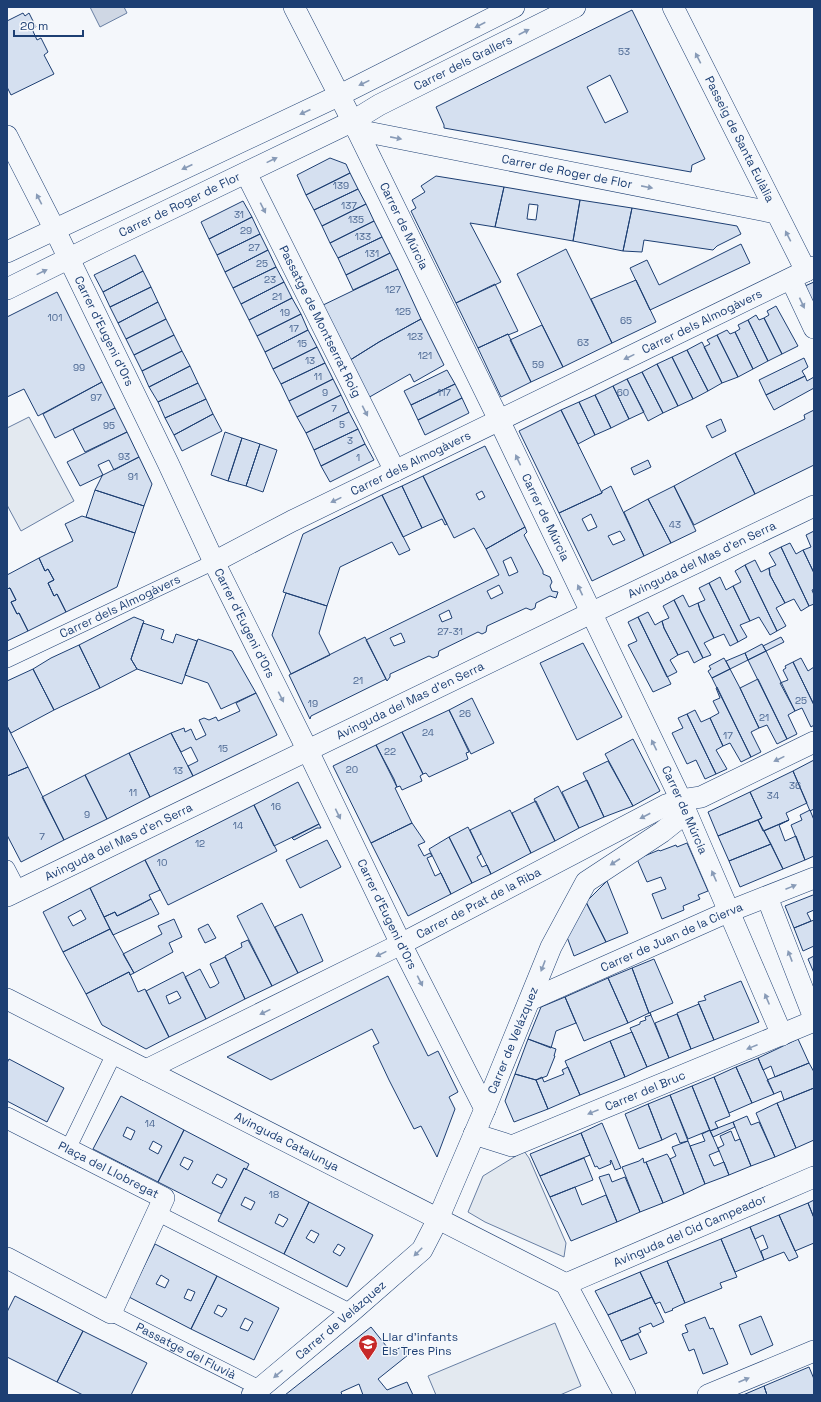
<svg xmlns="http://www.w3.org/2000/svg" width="821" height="1402" font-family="'Space Grotesk',sans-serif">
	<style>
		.green { fill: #e3e9f0; stroke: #687fa3 }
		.water { fill: #cfd7e4; stroke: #687fa3 }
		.building { fill: #d5e0f0; stroke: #1d3f73; fill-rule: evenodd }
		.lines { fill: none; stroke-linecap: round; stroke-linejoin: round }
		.pedestrian-casing { stroke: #1d3f73; stroke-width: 16 }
		.minor-casing { stroke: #1d3f73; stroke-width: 22 }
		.pedestrian { stroke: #f4f7fb; stroke-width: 15 }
		.minor { stroke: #f4f7fb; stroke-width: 21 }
		.oneway { fill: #889bb7 }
		.labels { text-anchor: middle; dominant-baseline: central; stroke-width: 3; stroke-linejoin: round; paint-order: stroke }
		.number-label { font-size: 10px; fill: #4b6792 }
		.street-label { font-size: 12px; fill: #1d3f73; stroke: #f4f7fb }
		.poi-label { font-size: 12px; fill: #1d3f73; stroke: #f4f7fb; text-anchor: start }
	</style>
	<rect width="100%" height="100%" fill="#f4f7fb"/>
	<!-- green -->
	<path class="green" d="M29 417 74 501 21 531 7 505V428Z
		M524 1151 529 1158 566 1243 564 1257 485 1222 468 1212 483 1176Z
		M555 1323 581 1386 560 1395H436L428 1376Z"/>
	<!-- water -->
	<path class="water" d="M90 7H124L127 13 100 27Z"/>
	<!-- building -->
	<path class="building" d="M632 10 705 159 692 165 691 172 444 128V125L436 107ZM610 75 628 112 605 123 587 87Z
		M23 13 25 16 29 13 36 27 32 29 37 40 41 38 48 52 44 55 54 74 11 95 7 87V21Z
		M330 158 346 164 350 173 306 195 297 175Z
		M350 173 358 189 314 210 306 195Z
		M436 176 504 187 495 227 470 223 501 282 456 303 411 211 416 208 412 200 425 192 421 186Z
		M504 187 580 200 573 241 495 227ZM529 204 538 205 536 220 527 219Z
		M358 189 366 204 322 226 314 210Z
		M580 200 632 208 623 251 573 241Z
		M243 201 252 217 209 239 201 222Z
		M366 204 374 221 330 243 322 226Z
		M632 208 737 226 741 234 717 246 713 250 644 240 642 252 623 251Z
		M252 217 260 234 217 255 209 239Z
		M374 221 382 237 338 258 330 243Z
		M260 234 268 250 225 272 217 255Z
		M382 237 390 253 346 275 338 258Z
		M741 244 750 263 650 310 630 268 647 260 659 285Z
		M566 249 612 343 563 367 517 274Z
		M268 250 276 267 233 288 225 272Z
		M390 253 398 269 353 290 346 275Z
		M135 255 143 271 103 292 94 275Z
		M276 267 284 282 241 304 233 288Z
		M398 269 421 319 379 342 347 362 319 307Z
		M143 271 151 287 110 307 103 292Z
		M636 280 656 322 612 343 591 299Z
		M284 282 292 298 249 320 241 304Z
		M814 282V304L805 286Z
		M495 284 518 331 508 335V334L478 348 456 303Z
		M151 287 158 302 118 323 110 307Z
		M57 292 102 382 38 416 24 389 7 397V317Z
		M292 298 301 314 257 336 249 320Z
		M158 302 166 319 126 339 118 323Z
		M776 306 798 346 782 354 764 318 769 315 767 311Z
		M301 314 308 330 265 352 257 336Z
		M756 315 759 320 764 318 782 354 768 361 748 320Z
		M166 319 174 335 134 355 126 339Z
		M421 319 444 365 414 382 410 374 366 399 347 362 379 342Z
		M748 320 768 361 753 369 735 332 740 329 738 325Z
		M542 325 563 367 531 382 510 340Z
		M308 330 317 347 273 369 265 352Z
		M727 330 730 334 735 332 753 369 738 377 717 335Z
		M508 334 531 382 501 397 478 348Z
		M174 335 182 351 142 371 134 355Z
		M717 335 738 377 722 383 704 347 710 344 707 340Z
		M702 342 722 383 708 391 687 350Z
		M317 347 325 363 281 384 273 369Z
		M687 350 708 391 693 399 672 357Z
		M182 351 190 366 149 387 142 371Z
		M672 357 693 399 678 406 657 364Z
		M804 358 808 367 802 371 805 376 766 395 759 380Z
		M325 363 333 379 289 401 281 384Z
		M657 364 678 406 663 413 642 372Z
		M190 366 198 383 158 402 149 387Z
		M447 370 455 384 411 405 404 391Z
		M642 372 663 413 648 421 627 379Z
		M805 376 807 381 814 377V388L774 410 766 395Z
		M333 379 341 395 297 417 289 401Z
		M627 379 644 412 629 419 613 386Z
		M102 382 115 408 55 438 43 414Z
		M198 383 206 399 165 418 158 402Z
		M455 384 462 398 418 420 411 405Z
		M613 386 629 419 611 428 595 395Z
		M341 395 349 412 306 433 297 417Z
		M595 395 611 428 595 435 579 402Z
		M462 398 469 413 425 435 418 420Z
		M206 399 213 414 174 435 165 418Z
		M579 402 595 435 578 444 561 410Z
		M115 408 127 432 85 452 73 429Z
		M561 410 602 493 559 513 519 431Z
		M814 410V465L755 494 735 453 805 419 804 415Z
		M349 412 358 429 314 450 306 433Z
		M213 414 222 431 182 451 174 435Z
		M721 419 726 431 712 438 706 426Z
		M358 429 365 444 321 466 314 450Z
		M127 432 139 457 114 470 109 460 98 465 103 475 80 486 67 462Z
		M225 432 242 438 228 481 211 475Z
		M242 438 260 444 246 486 228 481Z
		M260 444 277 450 263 492 246 486Z
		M365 444 374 460 330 482 321 466Z
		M485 446 525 527 486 549 474 528 454 538 423 476ZM482 491 485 497 479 500 476 494Z
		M735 453 755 494 694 525 674 486Z
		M139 457 152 484 144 506 95 490 102 476H101Z
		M648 460 651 467 634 475 631 468Z
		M423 476 447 524 445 525 442 519 422 528 402 486Z
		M402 486 422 528 403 537 382 495Z
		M611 486 644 556 592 581 559 513 602 493V491ZM591 514 597 527 588 531 582 519ZM620 531 625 540 613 545 608 536Z
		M674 486 696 531 671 543 648 499Z
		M95 490 144 506 135 533 86 517Z
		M382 495 410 550 399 555 392 542 340 567 327 606 283 592 303 534Z
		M648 499 671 543 644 556 624 512Z
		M82 516 135 533 117 587 66 612 57 594 54 596 48 583 54 580 48 569 45 571 39 558 73 541 65 524Z
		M525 527 527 532 524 535 543 571V574L550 577 552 582 550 586 552 591 558 592 556 598 550 596 536 603 535 608 531 610 526 608 487 626 486 632 482 634 478 632 439 651 438 656 433 658 429 656 390 674V677L387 681 366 640 499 575 486 549ZM511 557 518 572 509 576 503 561ZM499 585 503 593 491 599 487 591ZM449 610 452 618 442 622 439 615ZM401 633 405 642 394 646 390 638Z
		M814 531V573L803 550 811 547 806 535Z
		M790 543 796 554 803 550 814 573V589L812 590 814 595V604L809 606 781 547Z
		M781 547 809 606 801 611 794 599 785 603 770 575 769 568 776 565 769 553Z
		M39 558 45 571 48 569 54 580 48 583 54 596 57 594 66 612 28 631 19 613 17 614 11 602 16 600 10 588 7 589V575Z
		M755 560 761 572 769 568 770 575 785 603 776 608 786 626 777 631 745 565Z
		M745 565 777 631 770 635 759 617 750 621 733 586 741 582 735 571Z
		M720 577 726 590 733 586 750 621 740 625 747 637 738 642 709 583Z
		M709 583 738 642 730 646 724 634 714 638 700 610 698 603 705 600 699 588Z
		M10 588 16 600 11 602 17 614 19 613 28 631 7 641V589Z
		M286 593 327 606 319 633 330 655 291 674 272 635Z
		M683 595 689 607 698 603 700 610 714 638 704 643 711 655 703 658 674 600Z
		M674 600 703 658 694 663 688 651 678 655 664 628 662 621 669 618 663 606Z
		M648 612 655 625 662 621 664 628 678 655 670 660 677 672 667 677 638 617Z
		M134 617 144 621 131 659 137 669 100 688 79 645Z
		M638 617 671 684 653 692 628 645 637 641 628 622Z
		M143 623 164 630 161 639 173 643 176 634 197 641 182 684 137 669 131 659Z
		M365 637 386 679 311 716 310 719 289 675Z
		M781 637 784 642 766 651 763 646Z
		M198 639 232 651 256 693 221 709 208 683 185 675Z
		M583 643 622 717 577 740 540 663Z
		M762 644 766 651 748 660 745 653Z
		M79 645 100 688 54 710 33 669 51 658Z
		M766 651 795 711 788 715 797 734 787 739 748 660Z
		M745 653 748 660 730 669 726 661Z
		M724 658 730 669 712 678 708 671 711 669 709 666Z
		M801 658 808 671 814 667V705L793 662Z
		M793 662 814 705V725L811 727 802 708 795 711 780 683 788 680 783 670 786 668 785 666Z
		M33 669 54 710 11 733 7 726V681Z
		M730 669 740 688 759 728 751 732 761 752 751 757 712 678Z
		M758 679 787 739 777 744 767 725 759 728 740 688Z
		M717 687 751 757 741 762 730 743 723 746 710 718 719 713 713 701 720 698 716 688Z
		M256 693 277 735 193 776 188 766 198 761 191 747 181 752 171 733 184 728 185 732 191 729 196 740 206 735 199 720 204 718 209 720 216 717 218 721 240 711 236 703Z
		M472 698 494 743 471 754 449 710Z
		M449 710 469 752 466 753 468 759 429 777 426 773 423 774 402 732Z
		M695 710 701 722 710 718 723 746 716 750 727 769 716 774 687 714Z
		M687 714 716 774 705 779 696 760 687 764 672 733 683 728 678 718Z
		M7 726 28 767 7 776Z
		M402 732 423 774 420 776 422 781 402 790 400 786 397 787 376 745Z
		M171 733 193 776 150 797 129 753Z
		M633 739 660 791 633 806 605 754Z
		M376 745 394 779 397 787 395 788 412 823 371 843 333 766Z
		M129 753 150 797 107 819 85 775Z
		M814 760V809L810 811 793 771Z
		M608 761 633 806 604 817 583 773Z
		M28 767 64 840 21 862 7 835V776Z
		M793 771 807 803 786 813 789 820 763 831 758 820 762 818 750 792Z
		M85 775 107 819 64 840 42 797Z
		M587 780 604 817 579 828 562 792Z
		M298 782 319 824 274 846 254 805Z
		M558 786 579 828 555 841 534 799Z
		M750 792 762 818 718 836 708 812Z
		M536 801 555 841 531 853 512 813Z
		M254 805 277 851 168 905 145 860Z
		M510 810 531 853 491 874 470 830Z
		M810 810 814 820V856L805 860 791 825 802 820 800 815Z
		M758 820 771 844 729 861 718 836Z
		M789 820 779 825 785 841 796 836 805 860 783 869 764 831Z
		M412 823 425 842 418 845 424 856 430 853 432 856 427 858 435 876 441 873 451 894 408 916 371 843Z
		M319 824 321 828H317L294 840 292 838Z
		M468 827 481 854 477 857 482 867 487 865 491 874 472 883 449 837Z
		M449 837 472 883 451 894 429 849Z
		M327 840 341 867 300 888 286 860Z
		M687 843 708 891 698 895 700 899 683 906 684 910 662 919 652 894 666 889 661 877 647 882 637 859 659 850 660 851 676 845 677 847Z
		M771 844 783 869 740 887 729 861Z
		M145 860 160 890 149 895 151 899 138 906 117 916 115 912 104 917 90 888Z
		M607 881 628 933 606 942 586 902Z
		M90 888 110 929 63 952 43 912ZM81 910 86 919 73 926 68 917Z
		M813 895H814V910L807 913 811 921 794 928 785 906Z
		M151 899 159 914 113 935 104 917 115 912 117 916Z
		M586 902 606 942 574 956 567 937Z
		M262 903 298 973 272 986 237 916Z
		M302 914 323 961 298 973 275 927Z
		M174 919 182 937 169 943 173 952 134 973 123 954 162 934 158 926Z
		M814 920V946L803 951 794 928Z
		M208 924 216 938 205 943 198 929Z
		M110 929 134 973 130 975 129 972 86 994 63 952Z
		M248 940 272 986 245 999 225 956 242 947 241 943Z
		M814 956V973L808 959Z
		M225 957 245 999 206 1019 185 977 200 969 210 988 215 986 219 983 210 964Z
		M654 959 673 1003 649 1013 632 968Z
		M632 968 649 1013 628 1023 608 978Z
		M129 972 138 992 145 989 169 1037 146 1049 102 1025 86 994Z
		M183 972 206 1019 169 1037 146 991ZM177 991 181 998 169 1004 166 996Z
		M388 976 428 1056 438 1051 458 1092 449 1097 455 1109 437 1157 421 1126 414 1129 389 1080 373 1046 379 1043 372 1029 271 1080 227 1057Z
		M608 978 628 1023 584 1041 565 997Z
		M741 981 759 1022 714 1040 698 1002 706 1000 704 996Z
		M565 997 576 1023 556 1031 551 1048 528 1039 541 1007Z
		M699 1004 714 1040 691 1049 677 1013Z
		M650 1013 669 1058 647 1067 630 1028 640 1024V1022L646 1020 645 1017 651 1015Z
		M677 1014 691 1049 669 1058 655 1023Z
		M632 1032 647 1067 625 1077 610 1041Z
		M528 1039 556 1049 554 1056H555L547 1076 536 1080 515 1074Z
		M798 1039 809 1063 775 1077 771 1066 763 1070 758 1058Z
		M610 1041 625 1077 580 1095 565 1061Z
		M758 1058 774 1094 752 1103 736 1067Z
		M9 1059 64 1088 47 1122 7 1101V1063Z
		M809 1063 814 1072V1088L784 1100 781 1091 774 1094 767 1080Z
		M568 1067 580 1095 548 1109 536 1080 542 1077 544 1082 564 1074 562 1070Z
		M736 1067 752 1103 729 1113 714 1077Z
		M515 1074 536 1080 548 1109 514 1122 505 1101Z
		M714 1077 730 1116 715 1122 718 1128 710 1131 692 1086Z
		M692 1086 710 1130 688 1139 670 1095Z
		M814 1088V1140L796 1148 777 1103Z
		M670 1095 688 1141 680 1143 676 1133 662 1140 648 1104Z
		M121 1096 184 1130 158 1182 93 1149ZM127 1127 135 1131 131 1140 123 1136ZM153 1141 162 1146 158 1154 149 1149Z
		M777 1103 796 1148 775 1157 756 1113Z
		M648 1104 662 1140 639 1149 625 1114Z
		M747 1116 751 1125 759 1122 775 1157 751 1166 733 1122Z
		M733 1122 735 1127 713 1137 710 1131Z
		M602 1123 621 1168 615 1170 611 1160 610 1161 611 1164 599 1169 597 1166 595 1167 581 1133Z
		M184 1130 249 1164 246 1170 244 1168 221 1214 158 1182ZM184 1157 193 1161 188 1170 180 1165ZM217 1174 227 1179 222 1188 212 1183Z
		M710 1130 719 1151 709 1155 714 1166 724 1162 729 1175 705 1184 690 1146 705 1141 702 1134Z
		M731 1131 735 1141 740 1139 751 1166 729 1175 718 1148 724 1145 720 1136Z
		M581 1133 590 1155 540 1176 530 1154Z
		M688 1141 705 1184 684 1194 670 1159 676 1156 672 1147Z
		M667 1154 670 1159 684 1194 663 1203 646 1162Z
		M584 1158 593 1180 550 1197 540 1176Z
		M643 1158 644 1163 646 1162 663 1203 640 1212 622 1167 639 1161Z
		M244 1168 309 1202 284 1254 218 1221ZM245 1197 255 1202 251 1210 241 1205ZM279 1214 288 1219 283 1227 275 1223Z
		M609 1174 612 1182 625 1177 640 1212 617 1222 599 1177Z
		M575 1187 582 1205 606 1195 617 1222 571 1241 550 1197Z
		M814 1200V1218L808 1203Z
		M309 1202 373 1235 347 1287 284 1254ZM311 1230 319 1234 314 1243 306 1238ZM338 1244 345 1248 340 1256 333 1252Z
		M808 1203 814 1218V1243L795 1251 779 1215Z
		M779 1215 798 1257 789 1261 784 1252 764 1260 761 1251 768 1248 763 1235 755 1239 750 1227Z
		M750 1227 764 1260 735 1272 721 1239Z
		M721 1239 737 1277 720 1283 722 1288 685 1303 667 1261Z
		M155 1244 217 1276 191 1329 129 1297ZM161 1275 169 1280 165 1288 156 1284ZM188 1289 195 1292 191 1301 184 1298Z
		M667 1261 685 1303 672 1309 673 1310 665 1313 660 1302 655 1304 640 1272Z
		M640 1272 652 1297 608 1315 595 1291Z
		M217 1276 279 1308 254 1360 191 1329ZM218 1305 227 1309 222 1317 214 1313ZM245 1318 253 1322 248 1331 240 1328Z
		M15 1296 83 1331 57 1382 7 1357V1312Z
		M652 1297 664 1322 653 1327 651 1323 639 1328 641 1332 621 1341 608 1315Z
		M761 1316 773 1345 751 1355 739 1325Z
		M705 1317 710 1329 713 1328 728 1364 703 1374 694 1349 689 1351 682 1334 688 1332 685 1325Z
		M371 1327 391 1352 404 1346 408 1355 378 1379 387 1390 407 1382 413 1395H363L359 1384 341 1392 342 1395H285Z
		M83 1331 147 1363 131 1395H83L57 1382Z
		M638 1334 647 1353 630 1360 621 1341Z
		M809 1367 814 1379V1395H767L764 1386Z
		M764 1386 767 1395H743Z"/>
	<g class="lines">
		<defs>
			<g id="pedestrian">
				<path id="s1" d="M7 660 214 562"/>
				<path d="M7 868 19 891"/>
				<path d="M68 1149 114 1054"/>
				<path d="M157 1213 351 1312"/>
				<path id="s2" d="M111 1313 261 1389"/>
			</g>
			<g id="minor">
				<path id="s3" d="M294 7 357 130 499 420 681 800 782 1035"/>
				<path id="s4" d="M673 7 806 271"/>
				<path id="s5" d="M357 130 776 213"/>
				<path id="s6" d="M7 136 55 230 168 463 214 562 308 751 401 944 485 1109"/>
				<path id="s7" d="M246 173 395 471"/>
				<path d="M7 252 340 95 514 7"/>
				<path d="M791 279 814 328"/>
				<path id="s8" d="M7 289 100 243 353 121 379 105 575 7"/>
				<path id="s9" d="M214 562 292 521 814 267"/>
				<path id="s10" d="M7 896 591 613 814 506"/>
				<path d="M767 897 814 1018"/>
				<path id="s11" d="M7 999 566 1284"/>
				<path id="s12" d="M530 1000 730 911 814 878"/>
				<path id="s13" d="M146 1070 401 944 666 805 681 800 701 797 814 742"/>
				<path id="s14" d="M7 1118 164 1198 111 1313 7 1258"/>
				<path id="s15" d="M474 1134 512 1146 814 1021"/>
				<path id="s16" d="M566 1284 814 1177"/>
				<path d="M566 1284 625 1395"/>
				<path id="s17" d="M252 1395 351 1312 422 1250 438 1219 485 1109 551 947 586 882 662 832 677 820 681 800"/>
				<path d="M708 1395 814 1351"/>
			</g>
		</defs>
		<!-- pedestrian casing -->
		<use href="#pedestrian" class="pedestrian-casing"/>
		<!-- minor casing -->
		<use href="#minor" class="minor-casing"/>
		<!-- pedestrian -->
		<use href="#pedestrian" class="pedestrian"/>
		<!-- minor -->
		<use href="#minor" class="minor"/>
	</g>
	<!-- one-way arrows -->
	<defs><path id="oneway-solid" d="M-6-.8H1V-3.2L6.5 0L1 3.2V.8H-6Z"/></defs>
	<g class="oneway">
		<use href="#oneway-solid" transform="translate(480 25) rotate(153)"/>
		<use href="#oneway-solid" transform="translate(524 32) rotate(-27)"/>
		<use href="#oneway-solid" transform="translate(698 58) rotate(-117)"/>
		<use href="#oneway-solid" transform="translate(364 83) rotate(154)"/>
		<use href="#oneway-solid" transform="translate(305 112) rotate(155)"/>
		<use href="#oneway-solid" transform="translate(396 138) rotate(11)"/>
		<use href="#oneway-solid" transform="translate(272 160) rotate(-26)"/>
		<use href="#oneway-solid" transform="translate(187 167) rotate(155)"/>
		<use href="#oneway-solid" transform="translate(647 187) rotate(11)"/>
		<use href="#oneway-solid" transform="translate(39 199) rotate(-117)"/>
		<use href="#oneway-solid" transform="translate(263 208) rotate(63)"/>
		<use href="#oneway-solid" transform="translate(788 236) rotate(-117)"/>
		<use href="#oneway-solid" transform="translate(42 272) rotate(-26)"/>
		<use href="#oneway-solid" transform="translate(802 303) rotate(65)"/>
		<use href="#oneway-solid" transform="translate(629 357) rotate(154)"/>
		<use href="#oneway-solid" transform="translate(365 411) rotate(63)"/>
		<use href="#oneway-solid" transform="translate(518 460) rotate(-115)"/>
		<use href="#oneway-solid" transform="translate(336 500) rotate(154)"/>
		<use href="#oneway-solid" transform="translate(580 590) rotate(-115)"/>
		<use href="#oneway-solid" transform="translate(281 697) rotate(63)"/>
		<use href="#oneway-solid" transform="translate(654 745) rotate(-116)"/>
		<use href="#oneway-solid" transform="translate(779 759) rotate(154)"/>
		<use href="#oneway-solid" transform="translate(338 814) rotate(64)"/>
		<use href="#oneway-solid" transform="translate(645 816) rotate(152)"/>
		<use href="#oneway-solid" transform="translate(615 862) rotate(147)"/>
		<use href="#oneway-solid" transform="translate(714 876) rotate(-114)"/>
		<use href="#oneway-solid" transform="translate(791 887) rotate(-22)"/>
		<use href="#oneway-solid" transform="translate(381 954) rotate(154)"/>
		<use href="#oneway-solid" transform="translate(790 956) rotate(-111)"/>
		<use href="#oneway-solid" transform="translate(543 966) rotate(111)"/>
		<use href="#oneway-solid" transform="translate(420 981) rotate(63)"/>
		<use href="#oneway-solid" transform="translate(767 999) rotate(-113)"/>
		<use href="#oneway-solid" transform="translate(265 1012) rotate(154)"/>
		<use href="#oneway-solid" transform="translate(752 1047) rotate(158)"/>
		<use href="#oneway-solid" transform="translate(593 1112) rotate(158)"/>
		<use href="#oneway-solid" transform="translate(418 1252) rotate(135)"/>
		<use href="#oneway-solid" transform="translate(278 1374) rotate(140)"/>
		<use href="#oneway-solid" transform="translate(744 1380) rotate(-23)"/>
	</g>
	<!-- icons -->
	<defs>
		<symbol id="school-pin" viewBox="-11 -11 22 30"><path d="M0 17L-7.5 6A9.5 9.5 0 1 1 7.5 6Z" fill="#c62828" stroke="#f4f7fb"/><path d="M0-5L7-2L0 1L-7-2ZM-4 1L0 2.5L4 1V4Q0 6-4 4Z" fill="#fff"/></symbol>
	</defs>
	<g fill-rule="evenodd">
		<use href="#school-pin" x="357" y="1333" width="22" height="30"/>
	</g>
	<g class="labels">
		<!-- number labels -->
		<g class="number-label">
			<text x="624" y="51">53</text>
			<text x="341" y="185">139</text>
			<text x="349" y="205">137</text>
			<text x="239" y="214">31</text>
			<text x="356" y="219">135</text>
			<text x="246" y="230">29</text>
			<text x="363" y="236">133</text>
			<text x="254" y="247">27</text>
			<text x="372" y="253">131</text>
			<text x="262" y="263">25</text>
			<text x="270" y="279">23</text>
			<text x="393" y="289">127</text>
			<text x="277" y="296">21</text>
			<text x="403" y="311">125</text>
			<text x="285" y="312">19</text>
			<text x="55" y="317">101</text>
			<text x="626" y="320">65</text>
			<text x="294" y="328">17</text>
			<text x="415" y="336">123</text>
			<text x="583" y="342">63</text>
			<text x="302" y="343">15</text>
			<text x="425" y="355">121</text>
			<text x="310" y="360">13</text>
			<text x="538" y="364">59</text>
			<text x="79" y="367">99</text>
			<text x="318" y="376">11</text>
			<text x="325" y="392">9</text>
			<text x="444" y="392">117</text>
			<text x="623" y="392">60</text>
			<text x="96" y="397">97</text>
			<text x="334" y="408">7</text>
			<text x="342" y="424">5</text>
			<text x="109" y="425">95</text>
			<text x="350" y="440">3</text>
			<text x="124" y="456">93</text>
			<text x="358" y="457">1</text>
			<text x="133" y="476">91</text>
			<text x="675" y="524">43</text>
			<text x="450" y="631">27-31</text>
			<text x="358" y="680">21</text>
			<text x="801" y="700">25</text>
			<text x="313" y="703">19</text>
			<text x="465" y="713">26</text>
			<text x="764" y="717">21</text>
			<text x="428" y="732">24</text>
			<text x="728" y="735">17</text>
			<text x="223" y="748">15</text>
			<text x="390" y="751">22</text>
			<text x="352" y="769">20</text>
			<text x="178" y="770">13</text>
			<text x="795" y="785">36</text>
			<text x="133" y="792">11</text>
			<text x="773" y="795">34</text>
			<text x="276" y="806">16</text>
			<text x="87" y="814">9</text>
			<text x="238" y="825">14</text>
			<text x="42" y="836">7</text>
			<text x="200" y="843">12</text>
			<text x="162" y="862">10</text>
			<text x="150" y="1123">14</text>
			<text x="274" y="1194">18</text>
		</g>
		<!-- street labels -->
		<g class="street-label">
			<text stroke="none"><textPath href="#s8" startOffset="509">Carrer dels Grallers</textPath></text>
			<text stroke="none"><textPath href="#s4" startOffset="148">Passeig de Santa Eulàlia</textPath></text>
			<text stroke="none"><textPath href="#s5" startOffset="214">Carrer de Roger de Flor</textPath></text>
			<text stroke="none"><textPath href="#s8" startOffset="192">Carrer de Roger de Flor</textPath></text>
			<text stroke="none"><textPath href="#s3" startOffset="245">Carrer de Múrcia</textPath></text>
			<text stroke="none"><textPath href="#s7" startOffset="166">Passatge de Montserrat Roig</textPath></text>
			<text stroke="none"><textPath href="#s9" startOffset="544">Carrer dels Almogàvers</textPath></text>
			<text stroke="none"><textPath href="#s6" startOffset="218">Carrer d'Eugeni d'Ors</textPath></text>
			<text stroke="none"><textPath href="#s9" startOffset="220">Carrer dels Almogàvers</textPath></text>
			<text stroke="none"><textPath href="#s3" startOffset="569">Carrer de Múrcia</textPath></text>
			<text stroke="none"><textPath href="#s10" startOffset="772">Avinguda del Mas d'en Serra</textPath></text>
			<text stroke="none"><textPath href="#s1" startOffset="125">Carrer dels Almogàvers</textPath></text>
			<text stroke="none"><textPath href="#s6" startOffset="542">Carrer d'Eugeni d'Ors</textPath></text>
			<text stroke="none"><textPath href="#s10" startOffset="448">Avinguda del Mas d'en Serra</textPath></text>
			<text stroke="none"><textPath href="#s3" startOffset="893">Carrer de Múrcia</textPath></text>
			<text stroke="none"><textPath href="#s10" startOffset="124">Avinguda del Mas d'en Serra</textPath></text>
			<text stroke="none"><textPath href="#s13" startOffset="372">Carrer de Prat de la Riba</textPath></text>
			<text stroke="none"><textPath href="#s6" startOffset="866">Carrer d'Eugeni d'Ors</textPath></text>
			<text stroke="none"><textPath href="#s12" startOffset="155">Carrer de Juan de la Cierva</textPath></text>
			<text stroke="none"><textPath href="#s17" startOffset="452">Carrer de Velázquez</textPath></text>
			<text stroke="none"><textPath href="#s15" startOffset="184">Carrer del Bruc</textPath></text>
			<text stroke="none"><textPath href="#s11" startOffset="314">Avinguda Catalunya</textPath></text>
			<text stroke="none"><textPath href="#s14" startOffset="114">Plaça del Llobregat</textPath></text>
			<text stroke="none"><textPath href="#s16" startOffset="135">Avinguda del Cid Campeador</textPath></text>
			<text stroke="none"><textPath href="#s17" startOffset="116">Carrer de Velázquez</textPath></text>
			<text stroke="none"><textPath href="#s2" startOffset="84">Passatge del Fluvià</textPath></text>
		</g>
		<!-- poi labels -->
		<g class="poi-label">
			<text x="382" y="1337">Llar d'infants<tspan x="382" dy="14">Els Tres Pins</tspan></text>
		</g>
	</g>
	<!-- border -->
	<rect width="821" height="1402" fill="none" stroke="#1d3f73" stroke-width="16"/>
	<!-- scale -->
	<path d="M14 30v6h69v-6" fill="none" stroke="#1d3f73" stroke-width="2"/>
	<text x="20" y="30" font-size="12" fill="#1d3f73" stroke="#f4f7fb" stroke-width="3" paint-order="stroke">20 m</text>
</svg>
